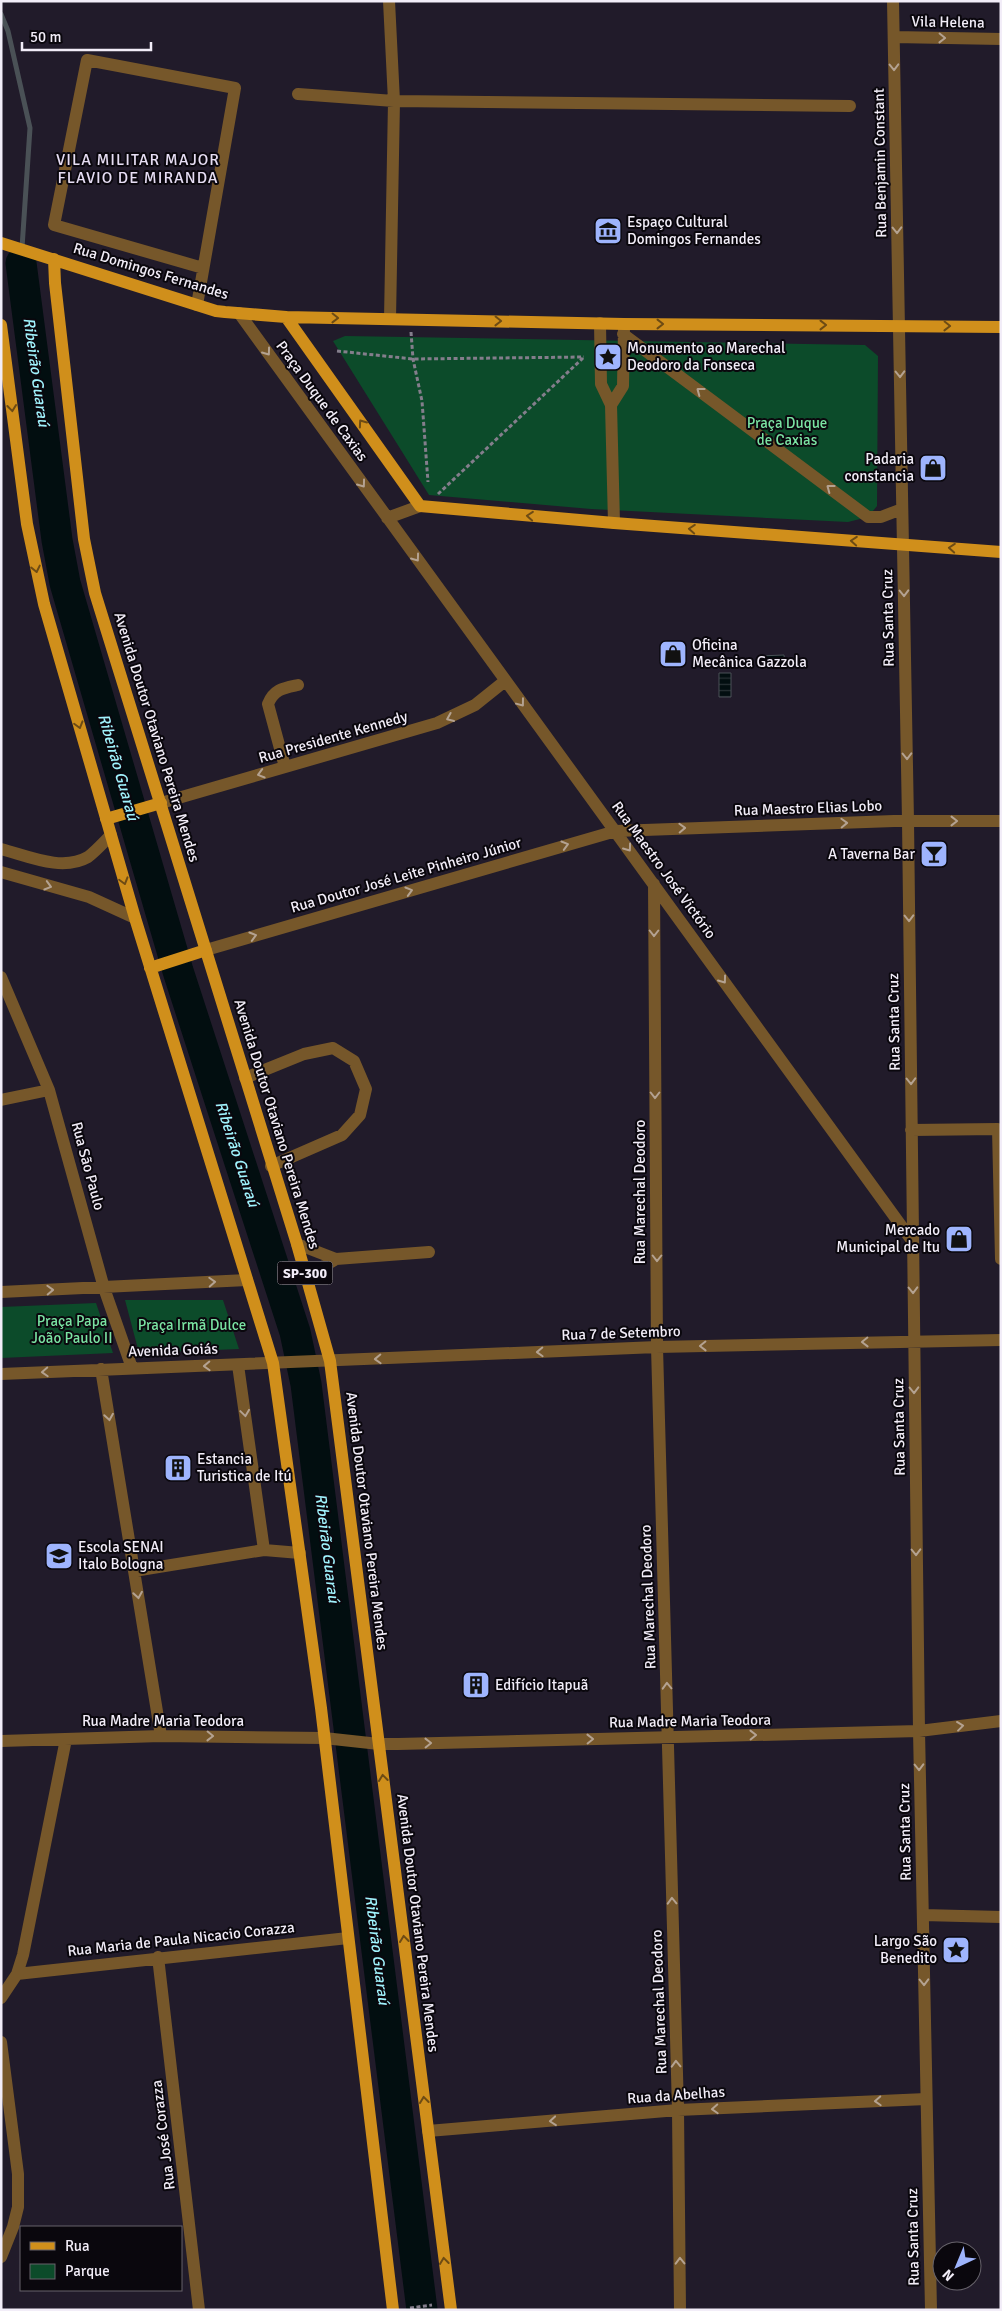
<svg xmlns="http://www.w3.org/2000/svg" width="1002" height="2311" font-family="Signika,sans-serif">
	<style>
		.green { fill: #0c4b2a }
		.water { fill: url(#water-rules); stroke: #4a5156 }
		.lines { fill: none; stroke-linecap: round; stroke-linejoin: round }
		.stream { stroke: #4a5156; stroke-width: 5 }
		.river { stroke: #020e10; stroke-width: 31 }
		.path { stroke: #847e8c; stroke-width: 3; stroke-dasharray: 4 2.5; stroke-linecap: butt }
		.minor { stroke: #76572a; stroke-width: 12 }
		.major { stroke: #d08f1b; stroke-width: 12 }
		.oneway { stroke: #b4a291 }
		.oneway2 { stroke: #6d4b14 }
		.labels { text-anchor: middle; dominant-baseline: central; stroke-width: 4; stroke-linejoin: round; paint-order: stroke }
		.shield { fill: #0a070d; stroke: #aca8b2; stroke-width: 1 }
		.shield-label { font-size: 14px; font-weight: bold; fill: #f2edf8 }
		.street-label { font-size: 15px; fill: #f2edf8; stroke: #0a070d }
		.poi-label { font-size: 15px; fill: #f2edf8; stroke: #0a070d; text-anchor: start }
		.park-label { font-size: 15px; fill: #7ae3a2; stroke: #0a070d }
		.neighbourhood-label { font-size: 16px; letter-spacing: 1px; fill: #e6ddf3; stroke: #0a070d }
		.water-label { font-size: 16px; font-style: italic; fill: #a0f3fd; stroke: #0a070d }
	</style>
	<defs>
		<pattern id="water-rules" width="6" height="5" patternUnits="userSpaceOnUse" patternTransform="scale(1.25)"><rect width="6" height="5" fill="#020e10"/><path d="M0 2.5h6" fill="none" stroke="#273134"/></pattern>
	</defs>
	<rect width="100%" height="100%" fill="#211b2a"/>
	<!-- green -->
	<path class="green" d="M345 336 865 345 878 356 877 506 868 517 848 522 591 509 429 495 333 341Z
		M125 1300H223L239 1349 139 1353Z
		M96 1303 113 1353 1 1358V1307Z"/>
	<!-- water -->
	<path class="water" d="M784 655 785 667 759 668V656Z
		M719 673H731V697H719Z"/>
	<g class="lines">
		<!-- stream -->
		<path class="stream" d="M1 14 8 31 30 128 21 263"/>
		<!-- river -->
		<path class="river" d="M21 263 57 540 65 583 178 971 295 1332 306 1384 422 2310"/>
		<!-- path -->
		<path class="path" d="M411 332 413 359 422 401 428 482
			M337 351 413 359 584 357
			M438 494 583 358
			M410 2308 432 2305"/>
		<!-- minor -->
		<path class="minor" d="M389 1 394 101 390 319
			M893 1 908 821 919 1731 931 2310
			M894 37 1001 39
			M298 94 394 101 850 106
			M197 305 235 88 87 60 54 225 203 268
			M239 313 913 1242
			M600 323 601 384 611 405 614 523
			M623 334 868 517H881L902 509
			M611 405 623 386 624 328
			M387 518 420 506
			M285 767 268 704C274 689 284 688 298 685
			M161 803 437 723 475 705 505 681
			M1 849C28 856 62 872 88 857 96 851 104 842 111 835
			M1 872 89 897 135 918
			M654 884 657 1347 678 2110 680 2310
			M206 950 616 831 894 821H1001
			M1 977 49 1090 104 1288 132 1368
			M245 1078 304 1054 333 1048 354 1061 366 1089 360 1115 342 1135 271 1166
			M1 1100 49 1090
			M911 1130 998 1129 1001 1259
			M297 1244 336 1259 429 1252
			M306 1277 336 1259
			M1 1292 247 1280
			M238 1365 264 1550
			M101 1369 161 1736
			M1 1374 657 1347 1001 1340
			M134 1571 264 1550 300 1553
			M1 1741 161 1736 324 1738 379 1744H398L919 1731 1001 1721
			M923 1915 1001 1917
			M158 1957 199 2310
			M17 1974 348 1938
			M1 1998 17 1974 23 1955 66 1739
			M1 2042 18 2174V2207L13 2227 1 2257
			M428 2131 678 2110 926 2099"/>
		<!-- major -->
		<path class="major" d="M1 243 216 311 225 312 286 317 624 324 1001 327
			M54 259 55 283 84 539 95 593 297 1244 330 1361 451 2310
			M286 317 420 506 614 523 1001 552
			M1 325 27 524 44 604 135 918 273 1363 321 1708 393 2310
			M106 819 161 803
			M150 968 206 950"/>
	</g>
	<!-- one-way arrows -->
	<defs><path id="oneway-chevron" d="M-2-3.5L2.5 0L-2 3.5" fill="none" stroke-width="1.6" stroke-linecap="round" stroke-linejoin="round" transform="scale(1.25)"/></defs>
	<g class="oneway">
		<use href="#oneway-chevron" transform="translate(942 38) rotate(1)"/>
		<use href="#oneway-chevron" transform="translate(894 67) rotate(89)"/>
		<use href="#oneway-chevron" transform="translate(897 230) rotate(89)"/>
		<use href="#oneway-chevron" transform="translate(267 352) rotate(54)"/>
		<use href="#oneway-chevron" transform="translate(900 374) rotate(89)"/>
		<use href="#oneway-chevron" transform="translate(700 391) rotate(-143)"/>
		<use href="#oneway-chevron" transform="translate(362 484) rotate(54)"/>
		<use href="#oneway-chevron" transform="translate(830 488) rotate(-143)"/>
		<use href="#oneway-chevron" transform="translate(416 558) rotate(54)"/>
		<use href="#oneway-chevron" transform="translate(904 593) rotate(89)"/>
		<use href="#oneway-chevron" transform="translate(521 703) rotate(53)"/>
		<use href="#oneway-chevron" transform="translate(450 718) rotate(157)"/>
		<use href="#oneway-chevron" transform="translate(907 756) rotate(89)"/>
		<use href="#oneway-chevron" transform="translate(261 774) rotate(164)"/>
		<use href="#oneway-chevron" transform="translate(954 821)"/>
		<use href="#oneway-chevron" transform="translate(844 823) rotate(-2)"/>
		<use href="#oneway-chevron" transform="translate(682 828) rotate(-2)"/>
		<use href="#oneway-chevron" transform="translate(565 845) rotate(-16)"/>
		<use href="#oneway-chevron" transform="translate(628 848) rotate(54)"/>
		<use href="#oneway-chevron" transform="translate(48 886) rotate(16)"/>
		<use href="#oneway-chevron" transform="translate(409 891) rotate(-16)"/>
		<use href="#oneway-chevron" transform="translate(909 918) rotate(89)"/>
		<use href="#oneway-chevron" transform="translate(654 933) rotate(90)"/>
		<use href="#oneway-chevron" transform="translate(253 936) rotate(-16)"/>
		<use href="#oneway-chevron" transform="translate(723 980) rotate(54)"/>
		<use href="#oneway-chevron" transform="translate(911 1081) rotate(89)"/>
		<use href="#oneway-chevron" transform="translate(655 1095) rotate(90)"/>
		<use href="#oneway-chevron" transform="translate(657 1258) rotate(90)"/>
		<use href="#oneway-chevron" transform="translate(212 1282) rotate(-3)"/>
		<use href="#oneway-chevron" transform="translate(50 1290) rotate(-2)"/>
		<use href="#oneway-chevron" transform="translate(913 1290) rotate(89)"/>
		<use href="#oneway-chevron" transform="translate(865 1342) rotate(179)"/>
		<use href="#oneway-chevron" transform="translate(703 1346) rotate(179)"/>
		<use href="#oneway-chevron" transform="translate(540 1352) rotate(178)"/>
		<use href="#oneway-chevron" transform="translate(378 1359) rotate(178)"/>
		<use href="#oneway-chevron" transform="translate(207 1366) rotate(178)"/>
		<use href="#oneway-chevron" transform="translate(45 1372) rotate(177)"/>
		<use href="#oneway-chevron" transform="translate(914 1390) rotate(89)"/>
		<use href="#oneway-chevron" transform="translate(245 1413) rotate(82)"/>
		<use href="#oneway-chevron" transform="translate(109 1417) rotate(81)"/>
		<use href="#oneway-chevron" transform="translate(916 1552) rotate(89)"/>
		<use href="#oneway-chevron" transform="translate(138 1595) rotate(81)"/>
		<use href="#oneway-chevron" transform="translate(667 1686) rotate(-92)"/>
		<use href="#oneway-chevron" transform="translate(960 1726) rotate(-7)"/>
		<use href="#oneway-chevron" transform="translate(753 1735) rotate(-1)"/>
		<use href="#oneway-chevron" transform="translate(210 1736) rotate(1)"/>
		<use href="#oneway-chevron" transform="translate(590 1739) rotate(-1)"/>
		<use href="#oneway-chevron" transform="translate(428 1743) rotate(-1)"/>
		<use href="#oneway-chevron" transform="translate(919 1767) rotate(89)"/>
		<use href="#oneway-chevron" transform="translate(672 1901) rotate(-92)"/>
		<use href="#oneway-chevron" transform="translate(924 1982) rotate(89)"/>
		<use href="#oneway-chevron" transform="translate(676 2064) rotate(-92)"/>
		<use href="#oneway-chevron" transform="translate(878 2101) rotate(177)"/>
		<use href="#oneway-chevron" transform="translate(715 2109) rotate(177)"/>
		<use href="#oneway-chevron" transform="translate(553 2121) rotate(175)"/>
		<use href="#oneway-chevron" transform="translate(680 2261) rotate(-91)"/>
	</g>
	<g class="oneway2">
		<use href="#oneway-chevron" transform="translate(335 318) rotate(1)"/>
		<use href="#oneway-chevron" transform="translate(498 321) rotate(1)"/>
		<use href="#oneway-chevron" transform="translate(660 324)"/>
		<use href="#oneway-chevron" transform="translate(823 325)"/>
		<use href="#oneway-chevron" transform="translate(947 326) rotate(1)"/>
		<use href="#oneway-chevron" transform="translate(12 408) rotate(83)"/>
		<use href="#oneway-chevron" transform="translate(362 423) rotate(-125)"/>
		<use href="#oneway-chevron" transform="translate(530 516) rotate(-175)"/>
		<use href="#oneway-chevron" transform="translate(692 529) rotate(-176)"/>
		<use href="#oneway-chevron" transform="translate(854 541) rotate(-176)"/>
		<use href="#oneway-chevron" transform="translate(952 548) rotate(-176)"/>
		<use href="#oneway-chevron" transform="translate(36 569) rotate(78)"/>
		<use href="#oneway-chevron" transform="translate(79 725) rotate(74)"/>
		<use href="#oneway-chevron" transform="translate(124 881) rotate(74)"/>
		<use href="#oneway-chevron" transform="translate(383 1778) rotate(-97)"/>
		<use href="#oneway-chevron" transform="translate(404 1939) rotate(-97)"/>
		<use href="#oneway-chevron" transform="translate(424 2100) rotate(-97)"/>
		<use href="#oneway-chevron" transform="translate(444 2261) rotate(-97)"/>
	</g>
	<!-- icons -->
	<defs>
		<symbol id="museum-square" viewBox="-11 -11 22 22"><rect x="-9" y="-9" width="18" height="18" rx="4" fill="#9eb4fd" stroke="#0a070d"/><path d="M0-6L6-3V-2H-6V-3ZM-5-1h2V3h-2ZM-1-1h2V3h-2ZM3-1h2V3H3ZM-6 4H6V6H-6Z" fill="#111"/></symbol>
		<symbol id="sight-square" viewBox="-11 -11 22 22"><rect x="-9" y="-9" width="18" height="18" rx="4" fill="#9eb4fd" stroke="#0a070d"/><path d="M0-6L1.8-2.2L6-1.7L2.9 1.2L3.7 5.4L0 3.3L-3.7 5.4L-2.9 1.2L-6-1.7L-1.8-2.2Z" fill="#111"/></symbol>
		<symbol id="shop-square" viewBox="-11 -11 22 22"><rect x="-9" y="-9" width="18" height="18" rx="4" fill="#9eb4fd" stroke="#0a070d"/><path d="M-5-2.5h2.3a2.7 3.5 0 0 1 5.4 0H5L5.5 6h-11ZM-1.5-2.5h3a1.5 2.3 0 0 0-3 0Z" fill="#111"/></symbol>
		<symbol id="bar-square" viewBox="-11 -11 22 22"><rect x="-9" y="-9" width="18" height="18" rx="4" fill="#9eb4fd" stroke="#0a070d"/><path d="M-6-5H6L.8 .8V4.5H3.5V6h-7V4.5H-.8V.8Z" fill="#111"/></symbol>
		<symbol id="building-square" viewBox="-11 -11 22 22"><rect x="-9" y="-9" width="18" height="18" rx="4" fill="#9eb4fd" stroke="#0a070d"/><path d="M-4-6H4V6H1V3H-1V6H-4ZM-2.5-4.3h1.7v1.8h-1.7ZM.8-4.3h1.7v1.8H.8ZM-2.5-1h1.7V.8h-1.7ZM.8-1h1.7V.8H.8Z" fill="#111"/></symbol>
		<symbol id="university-square" viewBox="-11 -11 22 22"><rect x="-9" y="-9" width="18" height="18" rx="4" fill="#9eb4fd" stroke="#0a070d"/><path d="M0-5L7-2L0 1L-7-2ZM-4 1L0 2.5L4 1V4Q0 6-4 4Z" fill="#111"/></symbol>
	</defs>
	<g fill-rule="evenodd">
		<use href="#museum-square" x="592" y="215" width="32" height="32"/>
		<use href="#sight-square" x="592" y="341" width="32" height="32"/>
		<use href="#shop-square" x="917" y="452" width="32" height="32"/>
		<use href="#shop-square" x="657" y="638" width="32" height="32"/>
		<use href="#bar-square" x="918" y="838" width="32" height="32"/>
		<use href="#shop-square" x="943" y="1223" width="32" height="32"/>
		<use href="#building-square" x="162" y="1452" width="32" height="32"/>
		<use href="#university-square" x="43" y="1540" width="32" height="32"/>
		<use href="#building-square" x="460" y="1669" width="32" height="32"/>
		<use href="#sight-square" x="940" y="1934" width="32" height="32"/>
	</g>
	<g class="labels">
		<!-- shield labels -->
		<rect class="shield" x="277.5" y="1261.5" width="55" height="23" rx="4"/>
		<g class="shield-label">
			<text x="305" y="1273">SP-300</text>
		</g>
		<!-- street labels -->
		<g class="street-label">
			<text transform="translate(948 22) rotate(1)">Vila Helena</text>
			<text transform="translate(880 163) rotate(-91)">Rua Benjamin Constant</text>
			<text transform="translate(151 271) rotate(17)">Rua Domingos Fernandes</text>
			<text transform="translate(322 401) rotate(54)">Praça Duque de Caxias</text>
			<text transform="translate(888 618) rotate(-91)">Rua Santa Cruz</text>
			<text transform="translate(157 737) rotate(73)">Avenida Doutor Otaviano Pereira Mendes</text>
			<text transform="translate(333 737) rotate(-16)">Rua Presidente Kennedy</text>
			<text transform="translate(808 808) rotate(-2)">Rua Maestro Elias Lobo</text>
			<text transform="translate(664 870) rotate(54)">Rua Maestro José Victório</text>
			<text transform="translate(406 875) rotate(-16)">Rua Doutor José Leite Pinheiro Júnior</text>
			<text transform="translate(894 1022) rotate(-91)">Rua Santa Cruz</text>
			<text transform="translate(277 1124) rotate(73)">Avenida Doutor Otaviano Pereira Mendes</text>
			<text transform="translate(88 1166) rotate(75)">Rua São Paulo</text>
			<text transform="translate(640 1192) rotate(-90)">Rua Marechal Deodoro</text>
			<text transform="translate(621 1333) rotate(-2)">Rua 7 de Setembro</text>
			<text transform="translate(173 1350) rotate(-2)">Avenida Goiás</text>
			<text transform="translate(899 1427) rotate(-91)">Rua Santa Cruz</text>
			<text transform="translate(367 1521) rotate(83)">Avenida Doutor Otaviano Pereira Mendes</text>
			<text transform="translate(648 1597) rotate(-92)">Rua Marechal Deodoro</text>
			<text x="163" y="1721">Rua Madre Maria Teodora</text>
			<text transform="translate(690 1721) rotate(-1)">Rua Madre Maria Teodora</text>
			<text transform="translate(905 1832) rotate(-91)">Rua Santa Cruz</text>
			<text transform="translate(418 1923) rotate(83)">Avenida Doutor Otaviano Pereira Mendes</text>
			<text transform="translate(181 1939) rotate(-6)">Rua Maria de Paula Nicacio Corazza</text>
			<text transform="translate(659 2002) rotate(-92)">Rua Marechal Deodoro</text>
			<text transform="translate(676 2095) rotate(-4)">Rua da Abelhas</text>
			<text transform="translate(163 2135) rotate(-97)">Rua José Corazza</text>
			<text transform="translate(913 2237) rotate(-91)">Rua Santa Cruz</text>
		</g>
		<!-- poi labels -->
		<g class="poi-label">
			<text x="627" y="222">Espaço Cultural<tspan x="627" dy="17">Domingos Fernandes</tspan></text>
			<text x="627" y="348">Monumento ao Marechal<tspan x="627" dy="17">Deodoro da Fonseca</tspan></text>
			<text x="914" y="459" text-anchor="end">Padaria<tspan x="914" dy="17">constancia</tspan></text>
			<text x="692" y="645">Oficina<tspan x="692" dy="17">Mecânica Gazzola</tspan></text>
			<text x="915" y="854" text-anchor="end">A Taverna Bar</text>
			<text x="940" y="1230" text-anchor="end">Mercado<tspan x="940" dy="17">Municipal de Itu</tspan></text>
			<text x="197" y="1459">Estancia<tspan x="197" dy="17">Turistica de Itú</tspan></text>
			<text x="78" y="1547">Escola SENAI<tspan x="78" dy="17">Italo Bologna</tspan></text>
			<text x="495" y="1685">Edifício Itapuã</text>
			<text x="937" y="1941" text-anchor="end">Largo São<tspan x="937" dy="17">Benedito</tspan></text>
		</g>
		<!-- park labels -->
		<g class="park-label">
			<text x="787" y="423">Praça Duque<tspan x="787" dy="17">de Caxias</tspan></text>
			<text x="72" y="1321">Praça Papa<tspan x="72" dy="17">João Paulo II</tspan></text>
			<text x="192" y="1325">Praça Irmã Dulce</text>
		</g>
		<!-- neighbourhood labels -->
		<g class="neighbourhood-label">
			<text x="138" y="160">VILA MILITAR MAJOR<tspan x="138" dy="18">FLAVIO DE MIRANDA</tspan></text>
		</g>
		<!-- water labels -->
		<g class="water-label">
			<text transform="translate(36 372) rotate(82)">Ribeirão Guaraú</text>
			<text transform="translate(118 767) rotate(74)">Ribeirão Guaraú</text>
			<text transform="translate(237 1154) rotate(72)">Ribeirão Guaraú</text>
			<text transform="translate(327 1548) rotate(83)">Ribeirão Guaraú</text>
			<text transform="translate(377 1950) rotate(83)">Ribeirão Guaraú</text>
		</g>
	</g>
	<!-- border -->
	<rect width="1002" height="2311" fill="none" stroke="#f2edf8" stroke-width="5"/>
	<!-- legend -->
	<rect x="20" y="2226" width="162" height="65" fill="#0a070d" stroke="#67636b"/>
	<rect x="30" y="2242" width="25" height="8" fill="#d08f1b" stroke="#67636b"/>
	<text x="65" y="2251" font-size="15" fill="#f2edf8">Rua</text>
	<rect x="30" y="2264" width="25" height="15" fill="#0c4b2a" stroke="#67636b"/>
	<text x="65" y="2276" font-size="15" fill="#f2edf8">Parque</text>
	<!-- north arrow -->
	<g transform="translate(957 2266) rotate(224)"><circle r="24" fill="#0a070d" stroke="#67636b"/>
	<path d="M0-4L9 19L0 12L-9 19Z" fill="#9eb4fd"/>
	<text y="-8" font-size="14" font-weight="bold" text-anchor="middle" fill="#f2edf8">N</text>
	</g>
	<!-- scale -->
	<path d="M22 42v8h129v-8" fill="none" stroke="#f2edf8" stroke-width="2.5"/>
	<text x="30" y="42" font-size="15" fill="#f2edf8" stroke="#0a070d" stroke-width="4" paint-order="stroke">50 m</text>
</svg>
